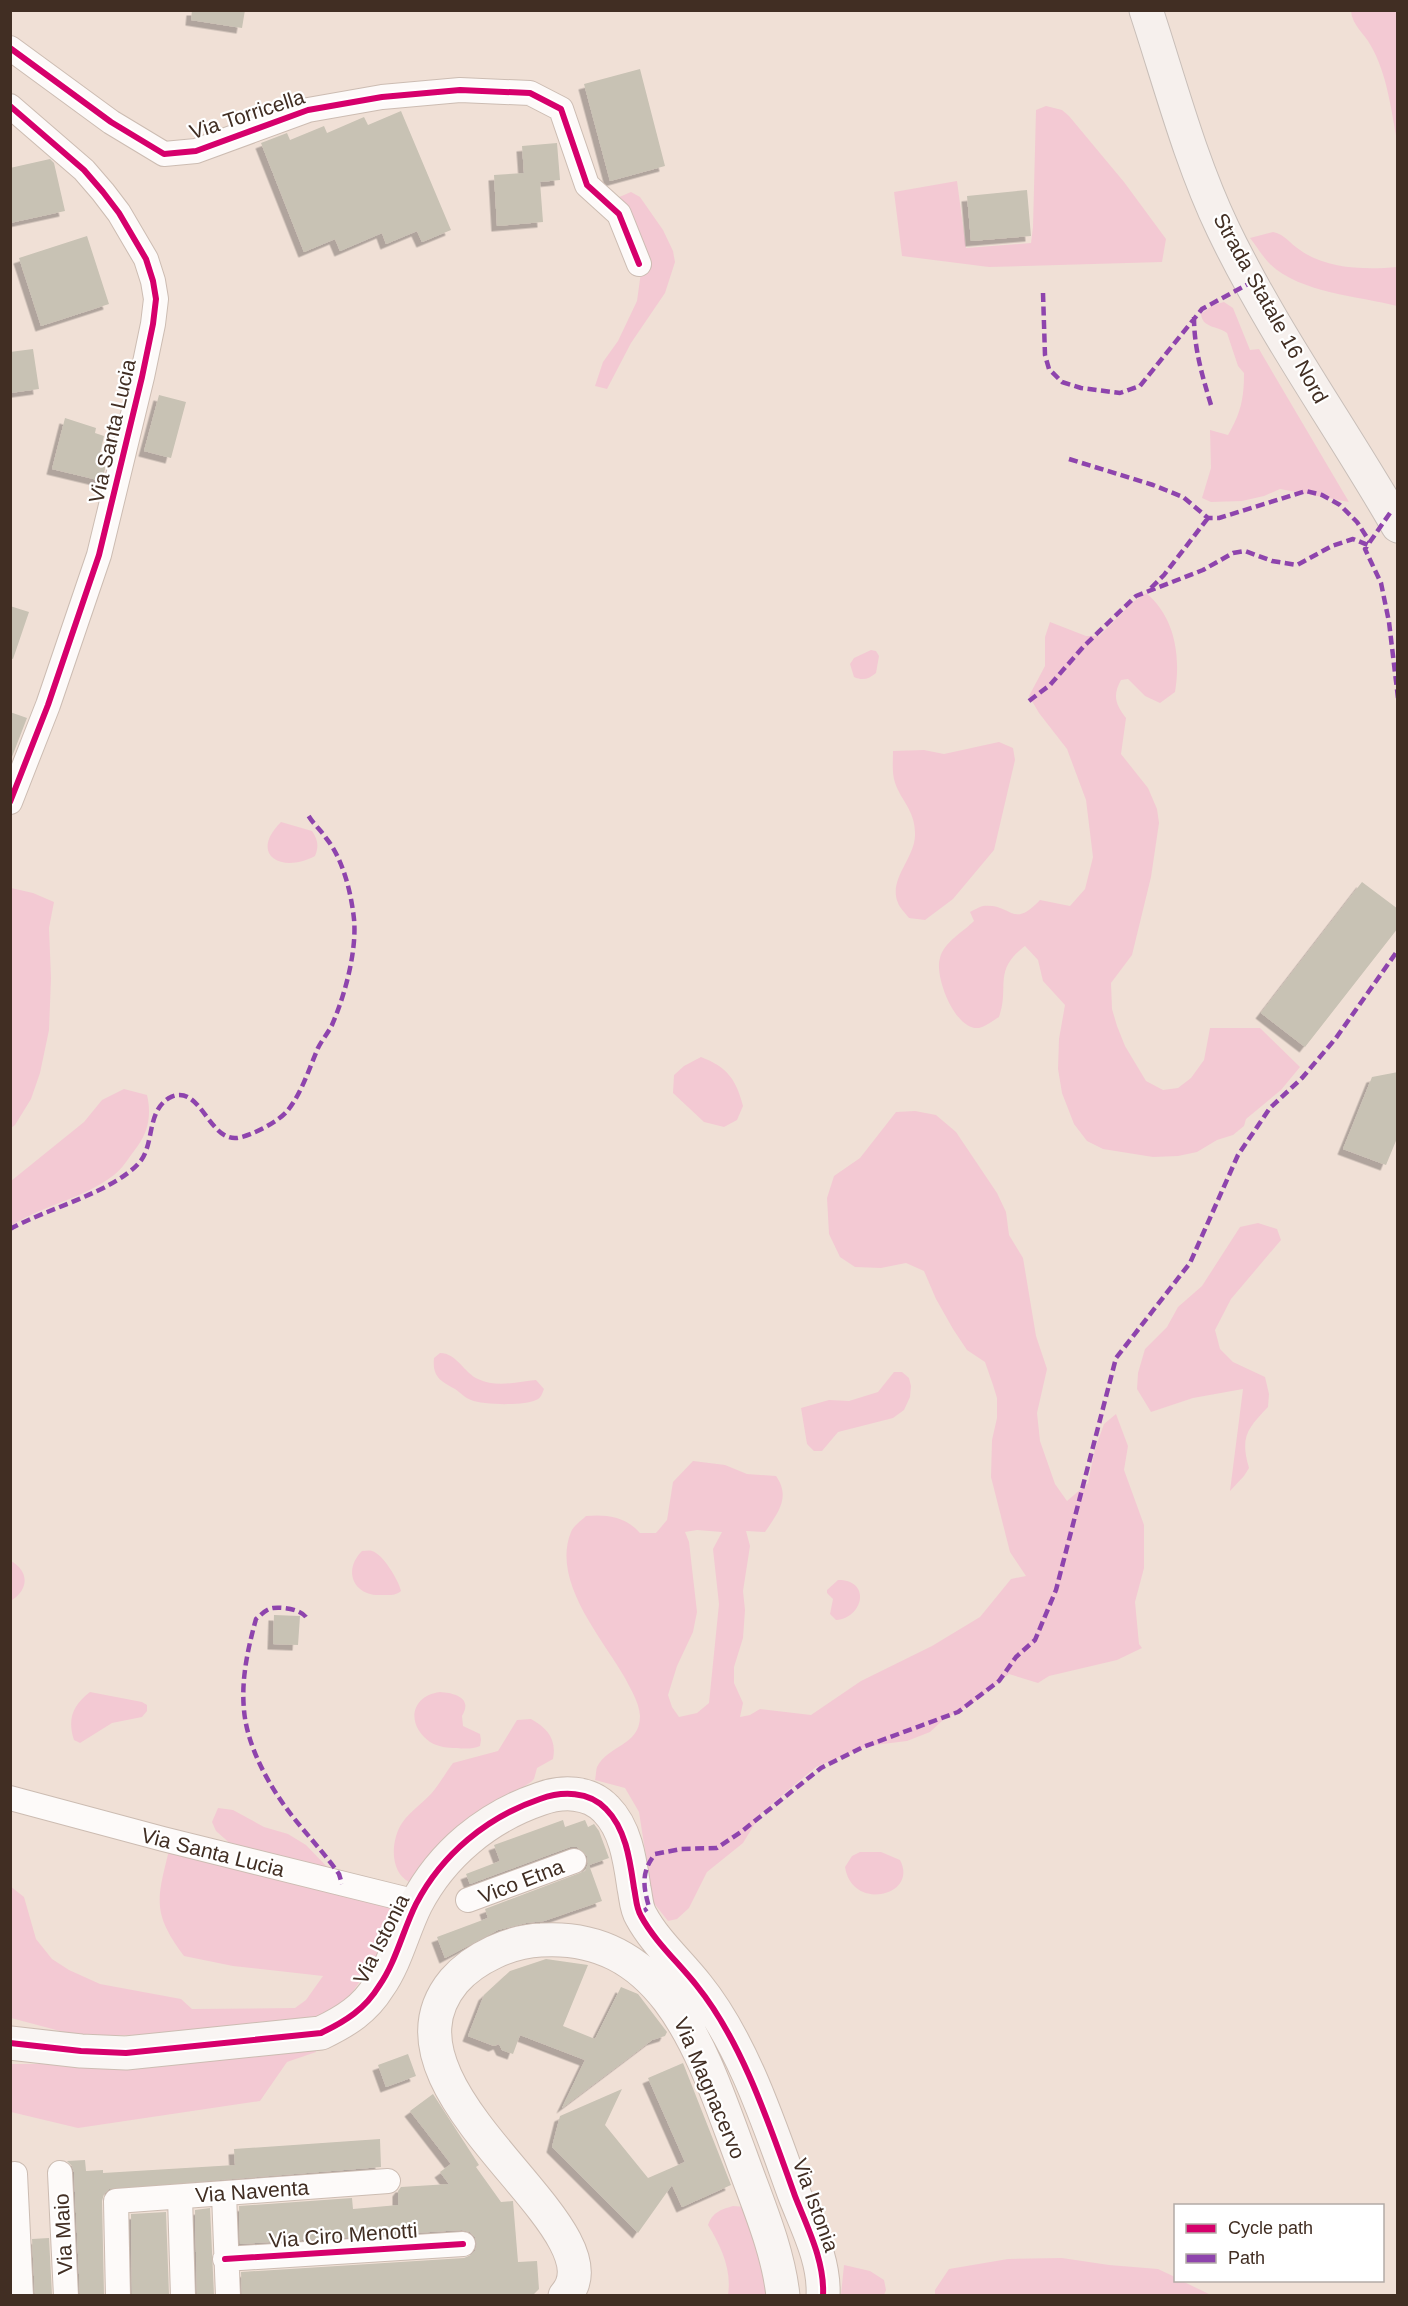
<svg xmlns="http://www.w3.org/2000/svg" width="1408" height="2306" font-family="Arial,sans-serif">
	<style>
		.green { fill: #f3c9d3; fill-rule: evenodd }
		.building { fill: #c8c2b4; filter: url(#shadow) }
		.lines { fill: none; stroke-linecap: round; stroke-linejoin: round }
		.street-casing { stroke: #ccbcb2; stroke-width: 26 }
		.secondary-casing { stroke: #ccbcb2; stroke-width: 35 }
		.primary-casing { stroke: #c8beb8; stroke-width: 35 }
		.street { stroke: #fdfaf9; stroke-width: 24 }
		.secondary { stroke: #f9f5f3; stroke-width: 33 }
		.primary { stroke: #f6f0ed; stroke-width: 33 }
		.quiet { stroke: #8e44ad; stroke-width: 4.5; stroke-dasharray: 9 4.5; stroke-linecap: butt }
		.cycleway-casing { stroke: #fff; stroke-width: 10 }
		.cycleway { stroke: #d6006c; stroke-width: 6 }
		.labels { text-anchor: middle; dominant-baseline: central; stroke-width: 4.5; stroke-linejoin: round; paint-order: stroke }
		.street-label { font-size: 21px; fill: #412e23; stroke: #fff }
	</style>
	<defs>
		<filter id="shadow"><feDropShadow dx="-5.5" dy="5.5" stdDeviation="0" flood-color="#0004"/></filter>
	</defs>
	<rect width="100%" height="100%" fill="#f0e0d6"/>
	<!-- green -->
	<path class="green" d="M1351 11H1397V140C1391 109 1387 74 1371 46 1364 33 1352 25 1351 11Z
		M1046 106 1062 110 1069 116 1124 182 1166 239 1162 262 989 267 902 256 894 192 957 181 966 248 1031 243 1033 227 1036 110Z
		M631 192 640 197 663 230 673 251 675 262 665 293 631 343 607 389 595 386 603 362 618 341 637 301 641 272 617 198Z
		M1273 232C1286 235 1289 243 1300 250 1326 269 1366 270 1397 267V306C1359 296 1300 293 1270 264 1263 257 1257 247 1250 238Z
		M1224 302 1233 308 1250 350 1259 349 1263 356 1349 502 1280 489 1264 496 1242 501 1211 502 1202 498 1211 468 1210 430 1228 435C1241 413 1244 398 1244 373L1238 366 1227 333C1218 326 1202 328 1201 314L1213 305Z
		M1146 593C1175 617 1181 656 1175 692L1160 703 1145 696 1128 679 1121 680C1112 696 1116 705 1126 718L1121 754 1148 788 1157 809 1159 823 1151 877 1132 955 1111 983 1112 1009 1117 1026 1125 1046 1146 1081 1163 1090 1178 1088 1191 1078 1204 1060 1210 1028H1260L1300 1067 1281 1090 1246 1119 1244 1126 1233 1135 1217 1140 1197 1152 1178 1156 1153 1157 1103 1149 1087 1141 1074 1124 1062 1093 1058 1069 1059 1039 1065 1005 1043 981 1038 960 1025 946C992 971 1010 987 999 1017 994 1020 985 1027 979 1028 955 1031 934 976 940 958 944 942 963 932 974 921L970 912C974 910 979 907 983 906 1012 903 1012 930 1040 900L1070 906 1085 889 1093 857 1086 800 1067 749 1039 713 1029 696 1045 666V637L1050 622 1086 636H1099L1133 602Z
		M871 650 876 651 879 656 876 673C869 679 863 681 854 677L850 664 854 658Z
		M999 742 1013 748 1015 760 994 850 953 899 925 920 909 918C906 914 900 908 898 903 888 880 914 859 915 836 916 809 899 800 894 779 892 770 893 760 893 751L924 750 944 754Z
		M281 822 312 831C318 840 319 846 315 856 282 874 248 855 281 822Z
		M11 888 33 893 54 902 49 928 51 978 49 1030 40 1073 31 1099 15 1125 11 1128Z
		M701 1057C727 1067 736 1079 743 1106L737 1120 724 1127 704 1122 673 1093 674 1075 684 1066Z
		M124 1089 147 1095C152 1116 148 1134 134 1151 128 1159 122 1169 114 1175 83 1199 43 1205 11 1226V1181L84 1122 102 1100Z
		M915 1111 936 1115 956 1132 997 1193 1006 1212 1009 1235 1023 1258 1036 1336 1047 1369 1037 1413 1040 1441 1055 1484 1067 1501 1088 1483 1095 1449 1104 1424 1116 1414 1128 1446 1124 1470 1144 1525V1568L1135 1602 1139 1644 1142 1648 1117 1660 1049 1676 1038 1683 1009 1674 974 1702 943 1720 930 1732 907 1741 867 1746 816 1767 762 1812 743 1843 707 1872 689 1908 677 1919 668 1921 653 1902 639 1812 625 1788 595 1780C596 1776 596 1770 597 1767 608 1745 640 1746 640 1716 639 1702 631 1690 625 1678 602 1638 551 1581 571 1532 573 1526 582 1520 586 1516 607 1514 626 1517 640 1533H656L667 1520 673 1482 693 1461 725 1465 747 1474 776 1476C791 1497 778 1513 765 1532L746 1531 750 1546 743 1591 745 1610 743 1638 734 1667V1683L743 1703 740 1717 750 1715 760 1709 811 1715 861 1681 932 1646 980 1617 1011 1579 1026 1576 1010 1552 991 1477 992 1440 997 1418V1398L993 1385 985 1362 967 1350 953 1329 936 1299 924 1271 906 1263 881 1268 855 1267 840 1257 829 1234 827 1198 834 1176 860 1158 896 1112ZM697 1530 722 1532 713 1549 719 1604 709 1703 697 1713 679 1717 672 1707 668 1695 677 1666 693 1632 697 1612 689 1542 685 1532Z
		M1258 1223 1277 1229 1281 1240 1231 1299 1215 1330 1220 1349 1233 1362 1265 1377 1269 1394 1268 1407C1247 1429 1240 1437 1249 1468L1244 1476 1230 1491 1243 1389 1193 1398 1151 1412 1137 1389 1138 1373 1145 1349 1167 1327 1178 1307 1202 1286 1240 1227Z
		M440 1353C457 1353 464 1373 478 1379 496 1388 517 1382 536 1380L544 1389C542 1394 541 1398 536 1400 523 1406 483 1405 471 1400 465 1398 461 1393 455 1389 441 1381 432 1377 434 1358Z
		M894 1372H902L909 1378 911 1386 910 1397 904 1410 893 1418 838 1432 822 1451H814L807 1444 801 1408 829 1400 849 1401 878 1392Z
		M362 1551C365 1551 369 1550 372 1551 383 1554 399 1581 401 1591 395 1596 389 1595 382 1595 354 1597 342 1571 362 1551Z
		M11 1561C29 1571 29 1589 12 1600Z
		M838 1580C872 1580 863 1618 836 1620L830 1614 833 1599 827 1593V1590Z
		M90 1692 142 1702 147 1705V1711L142 1717 112 1723 80 1743 74 1740C67 1719 73 1705 90 1692Z
		M440 1692C455 1693 473 1698 462 1716L463 1726 480 1734 481 1740 480 1746C473 1749 465 1749 457 1748 448 1748 438 1747 430 1742 406 1725 410 1696 440 1692Z
		M531 1719C547 1728 557 1739 553 1759L537 1768 534 1779 531 1782 487 1810 409 1882C389 1871 391 1840 402 1823 411 1810 425 1802 435 1789 441 1781 447 1771 453 1763L498 1751 517 1720Z
		M218 1808 233 1810 264 1827 288 1834 306 1845 331 1871 233 1846 216 1831 212 1822Z
		M170 1846 264 1870 356 1899 397 1909 374 1961 349 1997 324 2016 175 2034 79 2036 11 2018 10 1886 24 1897 36 1939 52 1959 69 1970 100 1984 181 1999 192 2009 295 2008 306 2000 323 1976 233 1966 184 1956C150 1911 158 1897 170 1846Z
		M860 1852H881L900 1860C919 1896 852 1912 845 1867L852 1856Z
		M314 2044 316 2052 287 2062 260 2101 78 2128 11 2112 10 2064H75Z
		M733 2206 745 2207 776 2295H728C732 2270 721 2246 708 2225 713 2212 720 2210 733 2206Z
		M1062 2258 1109 2265 1158 2269 1175 2277 1176 2280 1182 2281 1211 2295H935V2290L949 2269 1008 2259Z
		M844 2265 870 2271 884 2280 886 2290 884 2295H841Z"/>
	<!-- building -->
	<path class="building" d="M192 10H245L242 28 191 20Z
		M640 69 665 166 610 181 584 84Z
		M401 111 451 230 422 242 417 231 386 244 382 233 340 251 335 239 304 252 261 143 287 133 290 140 324 126 327 133 364 117 368 125Z
		M557 143 560 180 540 182 543 222 497 226 494 175 524 173 522 146Z
		M50 159 54 163 65 211 10 223V168Z
		M1027 190 1031 236 971 241 967 196Z
		M87 236 109 304 41 326 19 258Z
		M33 349 39 389 10 393V352Z
		M159 395 186 402 171 458 144 451Z
		M65 418 96 428 95 433 104 436 99 458 107 461 102 481 52 469Z
		M10 606 29 612 13 659 10 658Z
		M10 712 27 718 10 762Z
		M1362 882 1398 909V928L1305 1047 1261 1013Z
		M1398 1072V1136L1386 1165 1343 1149 1372 1077Z
		M274 1615 300 1616 298 1645 273 1644Z
		M563 1820 565 1827 585 1820 588 1827 594 1824 599 1831 609 1858 589 1865 602 1901 544 1921 526 1923 498 1930 445 1958 437 1937 488 1918 485 1909 585 1871 588 1864 587 1856 577 1847H570L470 1884 466 1874 500 1861 494 1845Z
		M546 1959 588 1965 563 2026 595 2039 621 1987 638 1994 667 2032 665 2036 652 2040 562 2108 585 2060 520 2035 513 2054 502 2050 499 2044 494 2046 468 2036 484 1995 510 1971Z
		M408 2054 416 2076 386 2087 378 2065Z
		M683 2063 731 2185 682 2207 672 2185 638 2233 552 2147 560 2116 622 2089 605 2125 648 2178 685 2162 648 2078Z
		M433 2094 479 2165 476 2167 501 2202 513 2201 518 2262 537 2261 539 2289 533 2295H242L241 2272 464 2258 471 2255 475 2251 477 2244 475 2237 470 2232 462 2230 240 2244 239 2206 352 2198 353 2209 398 2205V2191L401 2187 449 2184 440 2172 451 2164 410 2111Z
		M380 2139 381 2167 109 2189 104 2194 102 2201 104 2295H80L74 2172 72 2166 67 2161 85 2160 86 2171 103 2170V2173L235 2165 234 2149Z
		M210 2208 214 2295H197L195 2210Z
		M166 2212 169 2295H132L131 2214Z
		M49 2238 52 2295H35L32 2239Z"/>
	<g class="lines">
		<defs>
			<path id="street" d="M10 48 111 122 164 154 196 151 308 110 382 97 460 90 530 93 561 109 587 185 619 214 639 264
				M10 106 84 170 103 192 119 213 146 259 153 281 156 299 153 324 142 377 99 555 48 705 10 802
				M10 1798 163 1839 417 1902
				M468 1900 574 1861
				M60 2173 66 2296
				M15 2174 21 2296
				M224 2194 228 2296
				M180 2197 183 2296
				M225 2259 463 2244
				M118 2296 116 2201 388 2181"/>
			<path id="secondary" d="M10 2043 81 2051 126 2053 321 2033C346 2021 365 2009 379 1986 396 1962 403 1930 416 1904 442 1854 487 1817 540 1799 562 1791 589 1791 606 1809 626 1829 630 1861 634 1888 636 1897 636 1908 641 1916 655 1942 679 1963 697 1986 743 2043 770 2127 795 2196 807 2227 825 2261 823 2296
				M565 2296C626 2228 363 2090 454 1981 474 1958 511 1941 541 1940 669 1932 705 2061 741 2157 757 2202 778 2249 783 2296"/>
			<path id="primary" d="M1146 10C1170 83 1190 160 1223 229 1272 331 1341 427 1398 526"/>
		</defs>
		<!-- street casing -->
		<use href="#street" class="street-casing"/>
		<!-- secondary casing -->
		<use href="#secondary" class="secondary-casing"/>
		<!-- primary casing -->
		<use href="#primary" class="primary-casing"/>
		<!-- street -->
		<use href="#street" class="street"/>
		<!-- secondary -->
		<use href="#secondary" class="secondary"/>
		<!-- primary -->
		<use href="#primary" class="primary"/>
		<!-- quiet -->
		<path class="quiet" d="M1043 293 1045 355 1049 369 1062 382 1081 388 1120 393 1140 386 1202 309 1252 282
			M1194 317C1194 348 1202 375 1211 405
			M1069 459 1153 485 1183 497 1208 518H1219L1306 491 1322 495 1340 505 1357 522 1370 542
			M1390 513 1365 549 1381 583 1389 622 1398 698
			M1151 588 1164 575 1208 518
			M1029 701 1050 685 1084 646 1136 596 1203 570 1233 553 1245 551 1272 561 1297 565 1332 546 1353 539 1368 545
			M10 1229C46 1209 113 1192 139 1163 155 1145 146 1112 169 1098 200 1081 208 1141 237 1138 251 1136 280 1121 288 1110 302 1092 309 1069 318 1048 322 1040 328 1033 332 1025 345 995 357 951 354 919 351 892 343 859 326 838 320 829 312 823 307 813
			M306 1617C300 1609 283 1607 273 1608 266 1609 261 1615 256 1619 248 1648 241 1679 244 1710 247 1747 270 1788 293 1817 308 1836 325 1854 339 1874L342 1884
			M640 1914 649 1907C643 1886 641 1872 655 1854L681 1849 717 1848 741 1832 821 1768 863 1747 958 1712 999 1681 1016 1657 1035 1640 1056 1590 1116 1358 1190 1263 1238 1155 1270 1108 1302 1078 1336 1038 1398 950"/>
		<defs>
			<path id="cycleway" d="M10 48 111 122 164 154 196 151 308 110 382 97 460 90 530 93 561 109 587 185 619 214 639 264
				M10 106 84 170 103 192 119 213 146 259 153 281 156 299 153 324 142 377 99 555 48 705 10 802
				M10 2043 81 2051 126 2053 321 2033C346 2021 365 2009 379 1986 396 1962 403 1930 416 1904 442 1854 487 1817 540 1799 562 1791 589 1791 606 1809 626 1829 630 1861 634 1888 636 1897 636 1908 641 1916 655 1942 679 1963 697 1986 743 2043 770 2127 795 2196 807 2227 825 2261 823 2296
				M225 2259 463 2244"/>
		</defs>
		<!-- cycleway casing -->
		<use href="#cycleway" class="cycleway-casing"/>
		<!-- cycleway -->
		<use href="#cycleway" class="cycleway"/>
	</g>
	<g class="labels">
		<!-- street labels -->
		<g class="street-label">
			<text transform="translate(247 114) rotate(-18)">Via Torricella</text>
			<text transform="translate(1271 308) rotate(61)">Strada Statale 16 Nord</text>
			<text transform="translate(112 431) rotate(-77)">Via Santa Lucia</text>
			<text transform="translate(213 1852) rotate(14)">Via Santa Lucia</text>
			<text transform="translate(521 1881) rotate(-21)">Vico Etna</text>
			<text transform="translate(381 1939) rotate(-63)">Via Istonia</text>
			<text transform="translate(710 2088) rotate(67)">Via Magnacervo</text>
			<text transform="translate(252 2191) rotate(-4)">Via Naventa</text>
			<text transform="translate(816 2205) rotate(70)">Via Istonia</text>
			<text transform="translate(63 2234) rotate(-93)">Via Maio</text>
			<text transform="translate(343 2235) rotate(-4)">Via Ciro Menotti</text>
		</g>
	</g>
	<!-- border -->
	<rect width="1408" height="2306" fill="none" stroke="#412e23" stroke-width="24"/>
	<!-- legend -->
	<rect x="1174" y="2204" width="210" height="78" fill="#ffffff" stroke="#b3aba7" stroke-width="1.5"/>
	<rect x="1186" y="2224" width="30" height="9" fill="#d6006c" stroke="#b3aba7" stroke-width="1.5"/>
	<text x="1228" y="2234" font-size="18" fill="#412e23">Cycle path</text>
	<rect x="1186" y="2254" width="30" height="9" fill="#8e44ad" stroke="#b3aba7" stroke-width="1.5"/>
	<text x="1228" y="2264" font-size="18" fill="#412e23">Path</text>
</svg>
